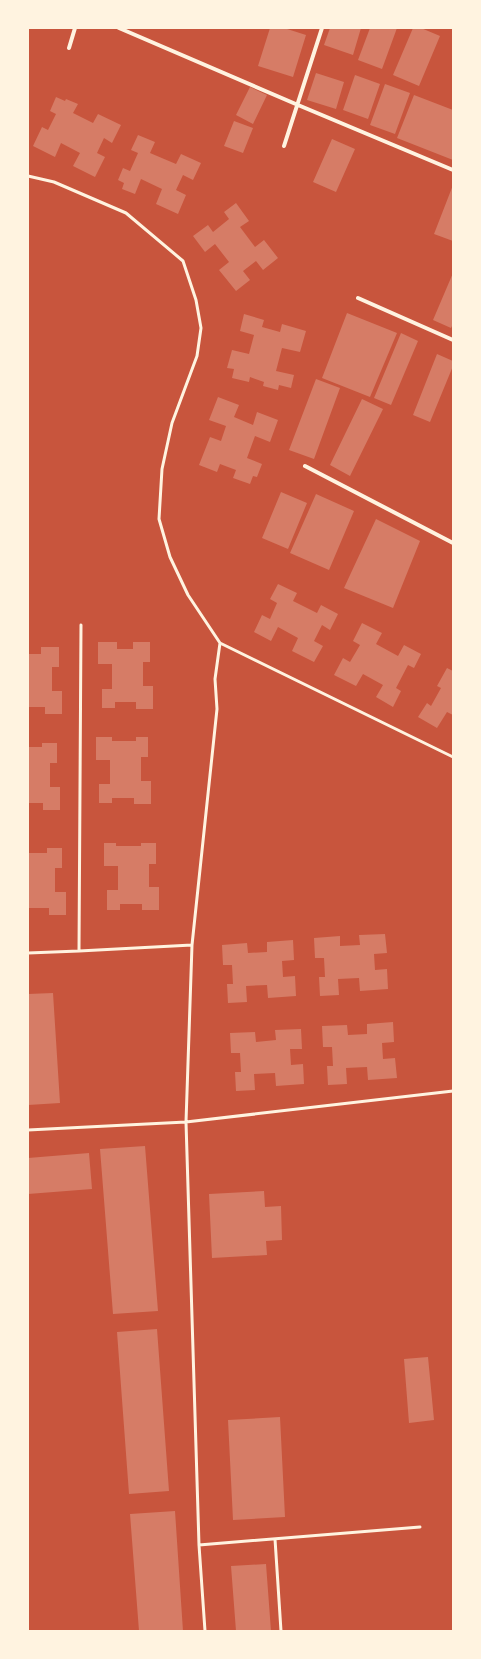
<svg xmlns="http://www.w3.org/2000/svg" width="481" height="1659" font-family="Georgia,serif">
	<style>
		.building { fill: #d67c66 }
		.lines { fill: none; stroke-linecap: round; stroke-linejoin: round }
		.service { stroke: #fff3e0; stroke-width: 3 }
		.minor { stroke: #fff3e0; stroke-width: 4 }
	</style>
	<rect width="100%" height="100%" fill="#c8553d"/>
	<!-- building -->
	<path class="building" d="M270 28H284L306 35 293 77 258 66Z
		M330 28H361L353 55 324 45Z
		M370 28H397L382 69 358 60Z
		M413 28H421L440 36 419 86 393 75Z
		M316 73 344 82 336 109 307 100Z
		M355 75 380 84 368 119 343 110Z
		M385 84 410 93 395 134 370 125Z
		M250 87 267 95 253 124 236 115Z
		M414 95 453 110V160L397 138Z
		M56 97 65 101 66 99 78 104 73 113 93 123 98 114 121 125 112 143 104 138 97 153 105 157 95 177 73 166 80 153 61 143 55 157 33 146 42 127 48 130 56 114 50 111Z
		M234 121 253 128 243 153 224 146Z
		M138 135 155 142 150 153 176 164 181 154 201 163 193 180 183 175 176 190 186 195 178 214 156 204 162 189 141 179 135 194 122 189 124 183 118 180 123 168 130 171 138 153 131 150Z
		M332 139 355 149 336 192 313 182Z
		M453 185V241L434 234Z
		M236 203 249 221 240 227 255 247 264 240 278 258 263 270 256 261 243 271 250 280 236 291 219 270 229 262 215 244 205 252 193 236 208 225 213 232 229 219 224 212Z
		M453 273V324L451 328 433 320Z
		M347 313 397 333 370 397 322 378Z
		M244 314 264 320 262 327 280 332 282 324 306 331 300 352 282 348 276 371 294 375 291 388 279 385 278 390 263 386 264 382 250 377 249 382 232 378 234 369 227 368 232 350 249 354 254 335 240 331Z
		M401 333 418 341 391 405 374 398Z
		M437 354 453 361V366L430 422 413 415Z
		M316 379 340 388 314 459 289 450Z
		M218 397 239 405 234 417 253 425 257 412 278 420 270 442 255 436 247 458 262 464 257 477 253 476 250 484 233 478 236 470 220 464 217 472 199 465 210 437 221 441 226 426 209 420Z
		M362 399 383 409 350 476 330 465Z
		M281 492 307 503 288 549 262 538Z
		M316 494 354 511 329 570 290 553Z
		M376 519 420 541 393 608 344 588Z
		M278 584 297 593 293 601 317 613 321 605 338 614 330 630 322 625 314 641 323 646 314 662 292 651 298 638 278 627 271 641 254 632 262 615 270 619 277 603 270 599Z
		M362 623 382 633 376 644 398 656 404 645 421 654 414 668 408 665 396 688 401 691 393 707 376 697 383 685 363 674 356 686 334 675 343 658 350 662 360 645 353 641Z
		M98 642H117V649H133V642H150V662H143V686H153V709H136V702H115V708H102V689H112V664H98Z
		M41 647H59V667H52V691H62V714H45V707H28V654H41Z
		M447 668 453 671V715L447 712 437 728 418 717 427 703 431 706 441 688 437 686Z
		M96 737H112V741H136V737H148V757H141V781H151V804H134V798H112V803H99V784H110V760H96Z
		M42 743H57V763H50V787H60V810H43V803H28V747H42Z
		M104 843H116V846H141V843H156V864H149V887H159V910H142V904H120V910H107V890H118V866H104Z
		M47 848H62V868H55V892H66V915H49V908H28V853H47Z
		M385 934 387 953 374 954 375 970 387 969 388 989 360 991 359 978 338 979 339 995 320 996 319 977H325L324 958H315L314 938 340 936V946L360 945 359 935Z
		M293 940 294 960 282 961 283 977 295 976 296 996 268 998 267 985 246 986 247 1002 228 1003 227 984H233L232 965H223L222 945 247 943 248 953 267 952V942Z
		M53 993 60 1103 28 1105V994Z
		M393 1022 394 1042 382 1043 383 1059 395 1058 397 1078 368 1080 367 1067 346 1068 347 1084 328 1085 327 1066H333L332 1047H323L322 1026 347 1025 348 1035 367 1034V1024Z
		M301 1029 302 1049H290L291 1065 303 1064 304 1084 276 1086 275 1073 254 1074 255 1090 236 1091 235 1072H241L240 1053H231L230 1033 255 1032 256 1042 276 1040 275 1030Z
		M145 1146 158 1311 113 1314 100 1149Z
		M89 1153 92 1189 28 1194V1158Z
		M264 1191 265 1207 281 1206 282 1240 266 1241 267 1255 212 1258 209 1194Z
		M157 1329 169 1491 129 1494 117 1332Z
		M428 1357 434 1420 409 1423 404 1359Z
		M280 1417 285 1517 233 1520 228 1420Z
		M175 1511 183 1631H139L130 1514Z
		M266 1564 271 1631H236L231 1566Z"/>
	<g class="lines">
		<!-- service -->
		<path class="service" d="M28 176 54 182 126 213 183 261 196 300 201 328 197 356 172 423 162 469 159 519 170 557 188 595 220 643 215 679 217 709 192 945 186 1122 199 1545 205 1631
			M220 643 453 757
			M79 951 81 625
			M28 953 79 951 192 945
			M28 1130 186 1122 453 1091
			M275 1539 281 1631
			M199 1545 420 1527"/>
		<!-- minor -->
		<path class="minor" d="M119 28 298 105 453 170
			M69 48 75 28
			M284 146 322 28
			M358 298 453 340
			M305 466 453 543"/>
	</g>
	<!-- border -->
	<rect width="481" height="1659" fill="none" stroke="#fff3e0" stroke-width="58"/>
</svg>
